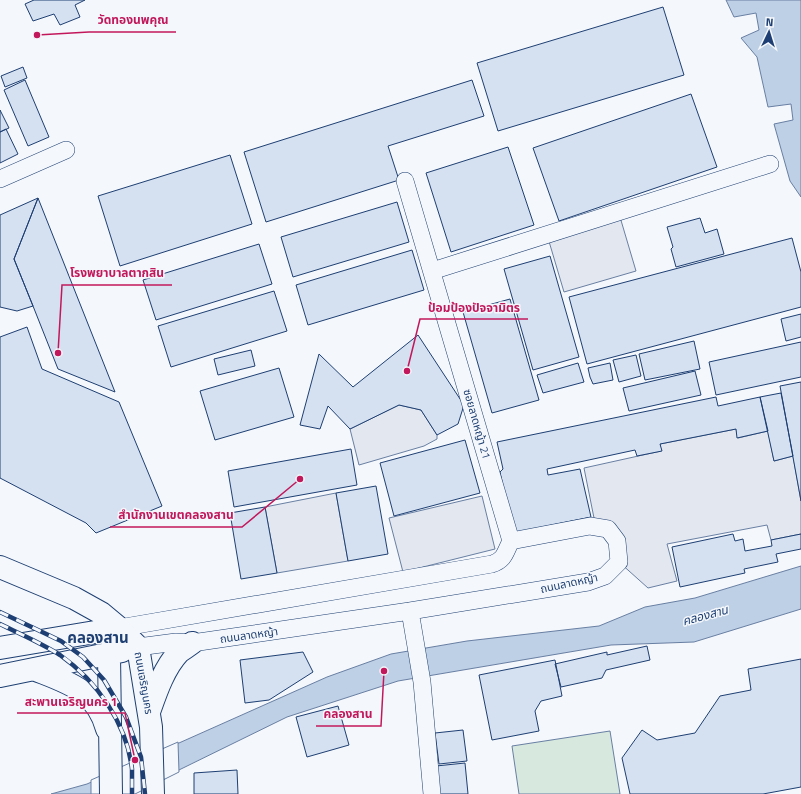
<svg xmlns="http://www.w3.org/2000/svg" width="801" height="794" font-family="'Titillium Web','Noto Sans Thai',sans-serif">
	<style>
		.green { fill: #d7e8df; stroke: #687fa3 }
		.parking { fill: #e3e8f0; stroke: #687fa3 }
		.water { fill: #bed0e5; stroke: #687fa3 }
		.pier { fill: #f4f7fb; stroke: #687fa3 }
		.building { fill: #d5e0f0; stroke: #1d3f73 }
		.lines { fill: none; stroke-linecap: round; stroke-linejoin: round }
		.street-casing { stroke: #1d3f73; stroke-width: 18 }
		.secondary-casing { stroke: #1d3f73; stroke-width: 24 }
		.street { stroke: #f4f7fb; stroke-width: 17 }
		.secondary { stroke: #f4f7fb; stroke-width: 22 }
		.rail-casing { stroke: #1d3f73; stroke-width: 4.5 }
		.rail { stroke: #f4f7fb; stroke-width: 3; stroke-dasharray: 9; stroke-linecap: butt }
		.labels { text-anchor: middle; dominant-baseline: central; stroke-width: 3; stroke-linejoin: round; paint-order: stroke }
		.street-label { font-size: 11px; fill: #1d3f73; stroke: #f4f7fb }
		.water-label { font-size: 12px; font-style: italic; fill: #1d3f73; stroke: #f4f7fb }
		.district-label { font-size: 15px; font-weight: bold; fill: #1d3f73; stroke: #f4f7fb }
		.leader { fill: none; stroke: #c2185b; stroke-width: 1.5 }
		.callout-dot { fill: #c2185b; stroke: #f4f7fb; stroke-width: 1.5 }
		.callout-label { font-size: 12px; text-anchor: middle; font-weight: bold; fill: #c2185b; stroke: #f4f7fb; stroke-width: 3; stroke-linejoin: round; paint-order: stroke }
	</style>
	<rect width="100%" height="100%" fill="#f4f7fb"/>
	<!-- green -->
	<path class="green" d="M610 731 620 794H519L512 746Z"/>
	<!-- parking -->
	<path class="parking" d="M620 217 636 271 564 292 548 238Z
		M399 405 421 410 437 435V439L424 446 359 465 350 429Z
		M736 429 738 438 768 431 774 461 793 456 801 501V534L771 540 767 525 667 544 677 581 648 588 619 562 617 541 594 518 584 468 661 451 660 444Z
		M336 493 348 561 277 573 265 507Z
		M482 496 495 549 403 572 389 518Z"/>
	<!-- water -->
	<path class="water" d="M726 0H801V197L790 181 774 124 793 120 791 104 768 107 757 57 741 38 759 30 756 13 734 17Z
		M801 566V609L694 642 611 645 398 681 287 717 130 794H51L87 784 327 677 391 654 467 641 599 626 645 607 695 598Z"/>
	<!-- pier -->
	<path class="pier" d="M178 742 179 772 135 794H91V780Z"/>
	<!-- building -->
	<path class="building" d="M34 0H85L75 5 80 17 60 25 54 14 33 21 25 4Z
		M663 7 684 75 498 131 477 63Z
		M23 67 27 78 5 87 1 76Z
		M25 80 49 137 28 146 4 90Z
		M472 80 484 116 388 146 399 180 266 222 244 152Z
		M691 94 717 167 559 221 533 148Z
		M0 110 9 128 0 132Z
		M6 129 18 154 0 163V132Z
		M508 147 534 225 451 252 426 173Z
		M230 155 252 224 120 266 98 196Z
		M38 198 14 259 33 306 17 311 0 307V215Z
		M38 198 115 392 58 369 33 306 14 259Z
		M397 202 409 242 293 277 281 237Z
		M700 218 705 233 717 229 724 254 676 267 671 249 673 247 667 227Z
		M792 238 801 272V307L587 364 569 297Z
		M259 244 272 284 156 320 143 280Z
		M412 250 424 290 308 325 296 285Z
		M550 256 579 357 533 370 504 269Z
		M274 291 287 331 171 367 158 326Z
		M510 299 539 400 492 413 463 312Z
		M801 314V337L786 341 781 319Z
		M27 327 42 369 119 402 162 506 96 533 86 523 0 478V337Z
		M418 335 464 405 458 424 437 435 421 410 399 405 350 429 328 406 320 429 300 425 319 354 353 387Z
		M694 341 700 369 645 380 639 354Z
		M801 342V377L716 395 709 362Z
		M251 350 255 366 218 375 214 359Z
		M636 355 641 376 619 382 613 360Z
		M578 363 584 382 543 393 537 375Z
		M610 363 613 380 593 384 590 377 588 368Z
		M279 368 294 417 215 440 200 391Z
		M695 371 701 395 629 411 623 388Z
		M801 382V501L780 386Z
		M781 393 793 456 774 461 760 397Z
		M716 397 718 406 760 397 768 431 737 438 736 429 660 444 662 451 637 456 635 450 547 469 548 475 580 469 591 517 513 533 500 472 503 469 497 442Z
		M465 440 480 493 394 516 380 463Z
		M351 449 357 485 234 507 228 471Z
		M376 486 388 554 348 561 336 493Z
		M265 507 277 573 241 579 230 513Z
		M733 534 735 541 743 539 745 551 772 546 771 540 801 534V549L776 554 778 562 744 569 745 573 680 587 672 547Z
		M647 646 650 660 606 670 602 678 561 687 555 664 607 652V655Z
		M303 652 313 672 269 700 245 703 240 660Z
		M801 659V787L763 794H630L622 758 642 730 657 740 695 733 720 696 751 690 748 669Z
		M555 660 562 696 541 701 535 711 539 731 492 740 479 675Z
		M338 706 349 745 307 757 296 717Z
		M463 730 467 761 439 764 435 733Z
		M465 763 468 794H439L436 766Z
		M237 770 238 794H194V773Z"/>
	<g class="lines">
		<defs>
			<path id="street" d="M0 179 66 150
				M405 181 511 541
				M432 271 770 164
				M410 611 422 682 432 794
				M119 628 492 564C505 560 505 552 511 541L590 526 608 529 617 541 619 562 605 576 588 582 410 611 192 643 176 642 138 647"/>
			<path id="secondary" d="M0 567 74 598 101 613 119 628 138 647 151 727 153 794
				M0 648 119 628
				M36 670C69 683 97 691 107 729
				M0 676 122 651
				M149 712C156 692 164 668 179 652 183 649 188 646 192 643
				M111 794 109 655 119 628"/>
		</defs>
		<!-- street casing -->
		<use href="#street" class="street-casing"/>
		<!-- secondary casing -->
		<use href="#secondary" class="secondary-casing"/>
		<!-- street -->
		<use href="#street" class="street"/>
		<!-- secondary -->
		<use href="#secondary" class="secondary"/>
		<defs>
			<path id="rail" d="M0 612 61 641 83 657 104 680 126 717 141 757 145 794
				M0 624C20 634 41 643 60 655 97 681 127 724 132 769 132 777 132 786 132 794"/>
		</defs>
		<!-- rail casing -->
		<use href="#rail" class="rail-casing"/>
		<!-- rail -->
		<use href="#rail" class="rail"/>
	</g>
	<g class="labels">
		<!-- street labels -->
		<g class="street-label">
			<text transform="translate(477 424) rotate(74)">ซอยลาดหญ้า 21</text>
			<text transform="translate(569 583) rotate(-12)">ถนนลาดหญ้า</text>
			<text transform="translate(249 635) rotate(-8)">ถนนลาดหญ้า</text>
			<text transform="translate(144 683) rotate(80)">ถนนเจริญนคร</text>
		</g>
		<!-- water labels -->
		<g class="water-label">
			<text transform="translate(705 615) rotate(-15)">คลองสาน</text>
		</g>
		<!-- district labels -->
		<g class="district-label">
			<text x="98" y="637">คลองสาน</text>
		</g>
	</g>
	<!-- callouts -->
	<path class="leader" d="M37 35L89 32H176M58 353L62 285H172M407 371L420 319H528M300 479L242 527H110M135 760L125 713H17M384 671L381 726H316"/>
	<g class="callout-dot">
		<circle cx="37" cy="35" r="4"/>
		<circle cx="58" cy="353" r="4"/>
		<circle cx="407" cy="371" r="4"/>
		<circle cx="300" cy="479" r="4"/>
		<circle cx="135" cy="760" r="4"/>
		<circle cx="384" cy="671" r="4"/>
	</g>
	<g class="callout-label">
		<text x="133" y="24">วัดทองนพคุณ</text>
		<text x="117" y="277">โรงพยาบาลตากสิน</text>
		<text x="474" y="312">ป้อมป้องปัจจามิตร</text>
		<text x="176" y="519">สำนักงานเขตคลองสาน</text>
		<text x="71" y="706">สะพานเจริญนคร 1</text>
		<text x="348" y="718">คลองสาน</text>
	</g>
	<!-- north arrow -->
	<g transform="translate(769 32) rotate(4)" stroke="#f4f7fb" stroke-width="3" paint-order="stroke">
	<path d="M0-3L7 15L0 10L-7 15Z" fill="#1d3f73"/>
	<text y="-6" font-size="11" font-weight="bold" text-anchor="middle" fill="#1d3f73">N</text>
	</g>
</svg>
